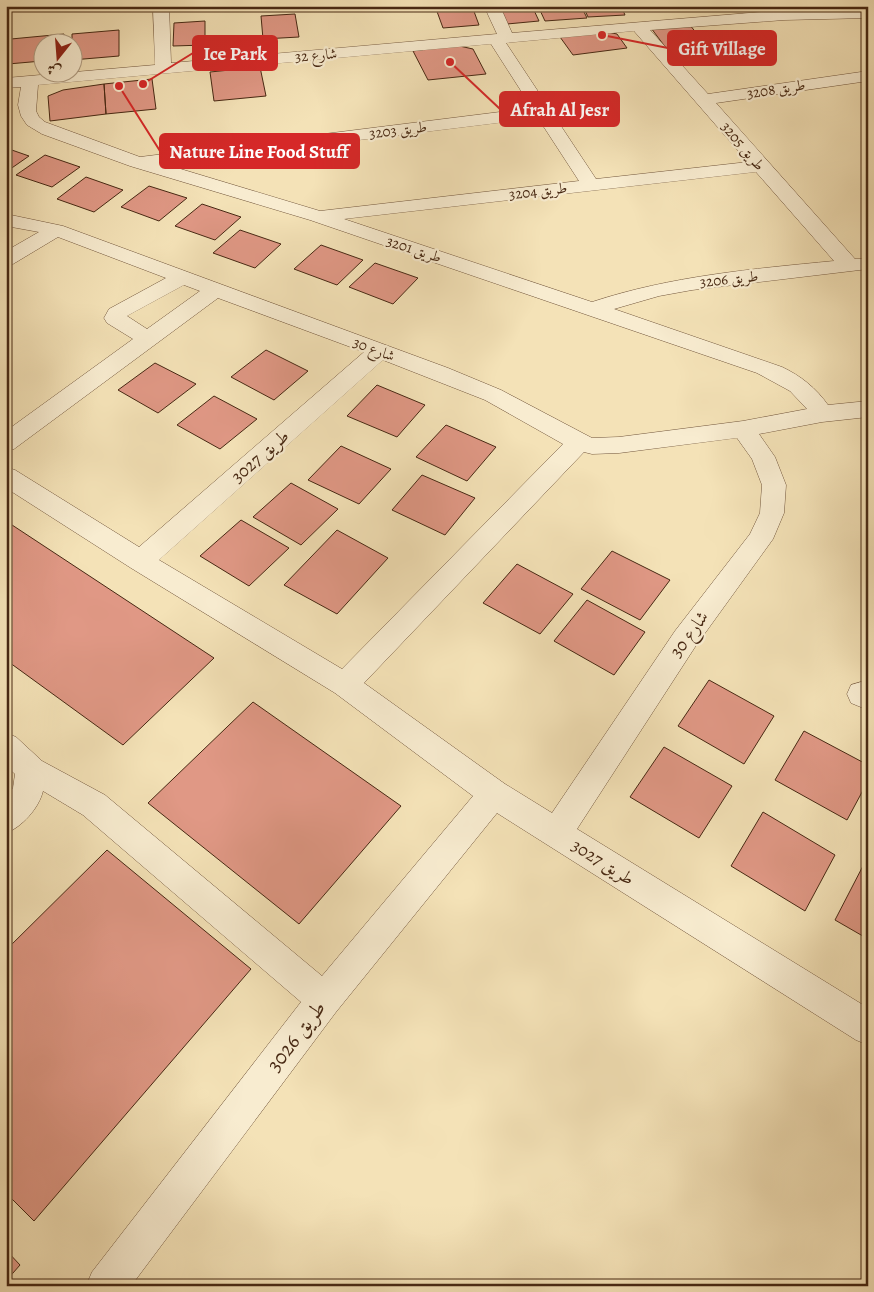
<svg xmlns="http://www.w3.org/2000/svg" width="874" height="1292" font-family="Alegreya,Amiri,serif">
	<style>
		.building { fill: #e09885; stroke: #472813 }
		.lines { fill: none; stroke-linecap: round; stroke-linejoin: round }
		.minor-casing { stroke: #72563c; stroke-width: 1 }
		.minor { fill: #f8ecd0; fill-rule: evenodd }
		.labels { text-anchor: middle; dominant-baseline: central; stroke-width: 4.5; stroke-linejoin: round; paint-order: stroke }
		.far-street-label { font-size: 15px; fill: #472813; stroke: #f8ecd0 }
		.street-label { font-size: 18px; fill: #472813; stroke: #f8ecd0 }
		.near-street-label { font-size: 21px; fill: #472813; stroke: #f8ecd0 }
		.leader { fill: none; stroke: #d62828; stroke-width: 2 }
		.callout-dot { fill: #d62828; stroke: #f8ecd0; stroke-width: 2 }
		.callout { fill: #d62828; stroke: #d62828; stroke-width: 2 }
		.callout-label { font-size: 19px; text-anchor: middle; font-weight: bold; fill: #fff }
	</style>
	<rect width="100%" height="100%" fill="#f4e2b7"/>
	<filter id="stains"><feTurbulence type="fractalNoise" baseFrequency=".004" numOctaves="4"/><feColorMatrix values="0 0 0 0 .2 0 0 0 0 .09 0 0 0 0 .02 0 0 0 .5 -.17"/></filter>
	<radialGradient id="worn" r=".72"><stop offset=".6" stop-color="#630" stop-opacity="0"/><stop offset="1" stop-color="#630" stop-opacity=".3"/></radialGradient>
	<!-- building -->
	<path class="building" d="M435 6H472L479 25 443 28Z
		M500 6H532L539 21 507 24Z
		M538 6H581L587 18 545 21Z
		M583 6H621L625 15 588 17Z
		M670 6H710L711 7 673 10Z
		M295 14 299 37 263 39 261 16Z
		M205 21V45L173 46 174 23Z
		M689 24 712 52 672 56 651 28Z
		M119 30V56L72 60V34Z
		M603 31 617 34 627 48 573 55 560 37Z
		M64 34V42H42V61L8 64 11 39Z
		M455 45 473 49 486 74 428 80 413 51Z
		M260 67 266 96 214 101 210 72Z
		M152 79 156 109 106 114 104 84Z
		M104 84 106 114 50 121 48 96 63 90Z
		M6 148 29 156 6 172Z
		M45 155 80 167 52 187 16 175Z
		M86 177 123 190 94 212 57 199Z
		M149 186 187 198 159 221 121 207Z
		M202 204 241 217 215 240 175 226Z
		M240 230 281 244 255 268 213 253Z
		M321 245 363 260 337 285 294 269Z
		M375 263 418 278 393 304 349 287Z
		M266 350 308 371 274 400 231 377Z
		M155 363 196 384 158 413 118 390Z
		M377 385 425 405 397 437 347 416Z
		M214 396 257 419 220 449 177 425Z
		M446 425 496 447 467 481 416 457Z
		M341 446 391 469 359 504 308 480Z
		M422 475 475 498 445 535 392 510Z
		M291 483 338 509 301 545 253 517Z
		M241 520 289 548 249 586 200 556Z
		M6 521 214 658 123 745 6 660Z
		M337 530 388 558 337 614 284 585Z
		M612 551 670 580 640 620 581 589Z
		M517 564 573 594 540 634 483 603Z
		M587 600 645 632 614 675 554 641Z
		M709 680 774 716 744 764 678 726Z
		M253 702 401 806 299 924 148 803Z
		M804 731 868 765V781L847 820 775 780Z
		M664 747 732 786 699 838 630 797Z
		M763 812 835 855 805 911 731 866Z
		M107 850 251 969 34 1221 6 1193V950Z
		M865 862 868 864V939L835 920Z
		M6 1250 20 1265 6 1281Z"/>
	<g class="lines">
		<defs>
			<path id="minor" d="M153 6H169L171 63 497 34 484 6H500L512 33 784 10 868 8V18L784 20 650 30 708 94 868 71V81L716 103 855 259H868V269L692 290 659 296 614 309 782 367C801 376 816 388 828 405L868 401V417L822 422 759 434 775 457 786 485 784 513 773 539 695 647 577 829 868 1008V1045L856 1040 497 813 336 1012 131 1286H86L92 1272 301 1002 83 815 43 791C39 808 22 827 6 833V796L13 788 15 774 6 766V733L16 737 42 761 105 795 322 976 473 796 335 693 131 568 6 488V467L15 470 139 547 364 352 218 298 14 449 6 451V431L133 339 107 323 104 318 109 309 166 278 58 237 13 264 6 266V251L39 232 6 226V214L63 226 448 368 501 390 592 438 619 437 743 421 807 409 790 391 757 373 310 220 130 166 42 134 27 125 21 116 18 105 21 87 6 88V78L155 65ZM634 31 748 162 596 179 506 43ZM491 44 532 108 140 157 45 122 39 117 36 111 38 85ZM538 118 579 181 320 211 164 164ZM756 172 834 261C752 269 671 276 592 302L344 219ZM184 285 200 291 147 329 127 316ZM383 360 485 400 563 444 342 669 159 560ZM737 438 752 459 762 485 760 513 750 534 675 631 552 813 505 784 364 683 584 452 592 454 619 453Z
				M861 682 868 684V710L851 703 847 694 851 685Z"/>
		</defs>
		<!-- minor casing -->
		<use href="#minor" class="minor-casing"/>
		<!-- minor -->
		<use href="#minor" class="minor"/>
	</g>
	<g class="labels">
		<!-- far-street labels -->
		<g class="far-street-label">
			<text transform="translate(316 55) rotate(-5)">شارع 32</text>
			<text transform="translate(776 89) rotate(-9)">طريق 3208</text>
			<text transform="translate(398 130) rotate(-7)">طريق 3203</text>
			<text transform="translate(743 146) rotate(50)">طريق 3205</text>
			<text transform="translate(538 191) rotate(-7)">طريق 3204</text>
			<text transform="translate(414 249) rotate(18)">طريق 3201</text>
			<text transform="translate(729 279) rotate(-6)">طريق 3206</text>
			<text transform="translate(374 349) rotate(21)">شارع 30</text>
		</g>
		<!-- street labels -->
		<g class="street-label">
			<text transform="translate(260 456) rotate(-41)">طريق 3027</text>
			<text transform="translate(689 634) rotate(-54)">شارع 30</text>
			<text transform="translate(603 862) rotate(32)">طريق 3027</text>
		</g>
		<!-- near-street labels -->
		<g class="near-street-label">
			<text transform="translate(296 1036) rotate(-53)">طريق 3026</text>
		</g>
	</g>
	<!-- callouts -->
	<path class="leader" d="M602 35L668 48M143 84L193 53M450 62L500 109M119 86L160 151"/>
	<g class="callout-dot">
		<circle cx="602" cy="35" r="5"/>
		<circle cx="143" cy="84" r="5"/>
		<circle cx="450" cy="62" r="5"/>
		<circle cx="119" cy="86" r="5"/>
	</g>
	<g class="callout">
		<rect x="668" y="31" width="108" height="34" rx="5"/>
		<rect x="193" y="36" width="84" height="34" rx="5"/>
		<rect x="500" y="92" width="119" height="34" rx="5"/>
		<rect x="160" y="134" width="199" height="34" rx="5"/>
	</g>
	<g class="callout-label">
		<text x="722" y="55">Gift Village</text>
		<text x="235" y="60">Ice Park</text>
		<text x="560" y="116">Afrah Al Jesr</text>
		<text x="259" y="158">Nature Line Food Stuff</text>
	</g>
	<!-- margin -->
	<rect width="874" height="1292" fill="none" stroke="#f4e2b7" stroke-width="25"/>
	<rect x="8" y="8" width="859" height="1277" fill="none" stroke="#472813" stroke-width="2.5"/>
	<rect x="12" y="12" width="849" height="1267" fill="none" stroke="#472813"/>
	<!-- north arrow -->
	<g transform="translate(58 58) rotate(197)"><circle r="24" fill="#f8ecd0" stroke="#b19e84"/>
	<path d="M0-4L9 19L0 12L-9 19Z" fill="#8f2418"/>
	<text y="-8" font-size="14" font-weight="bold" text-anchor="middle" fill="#472813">ش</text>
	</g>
	<rect width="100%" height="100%" filter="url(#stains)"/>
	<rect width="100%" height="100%" fill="url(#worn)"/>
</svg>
